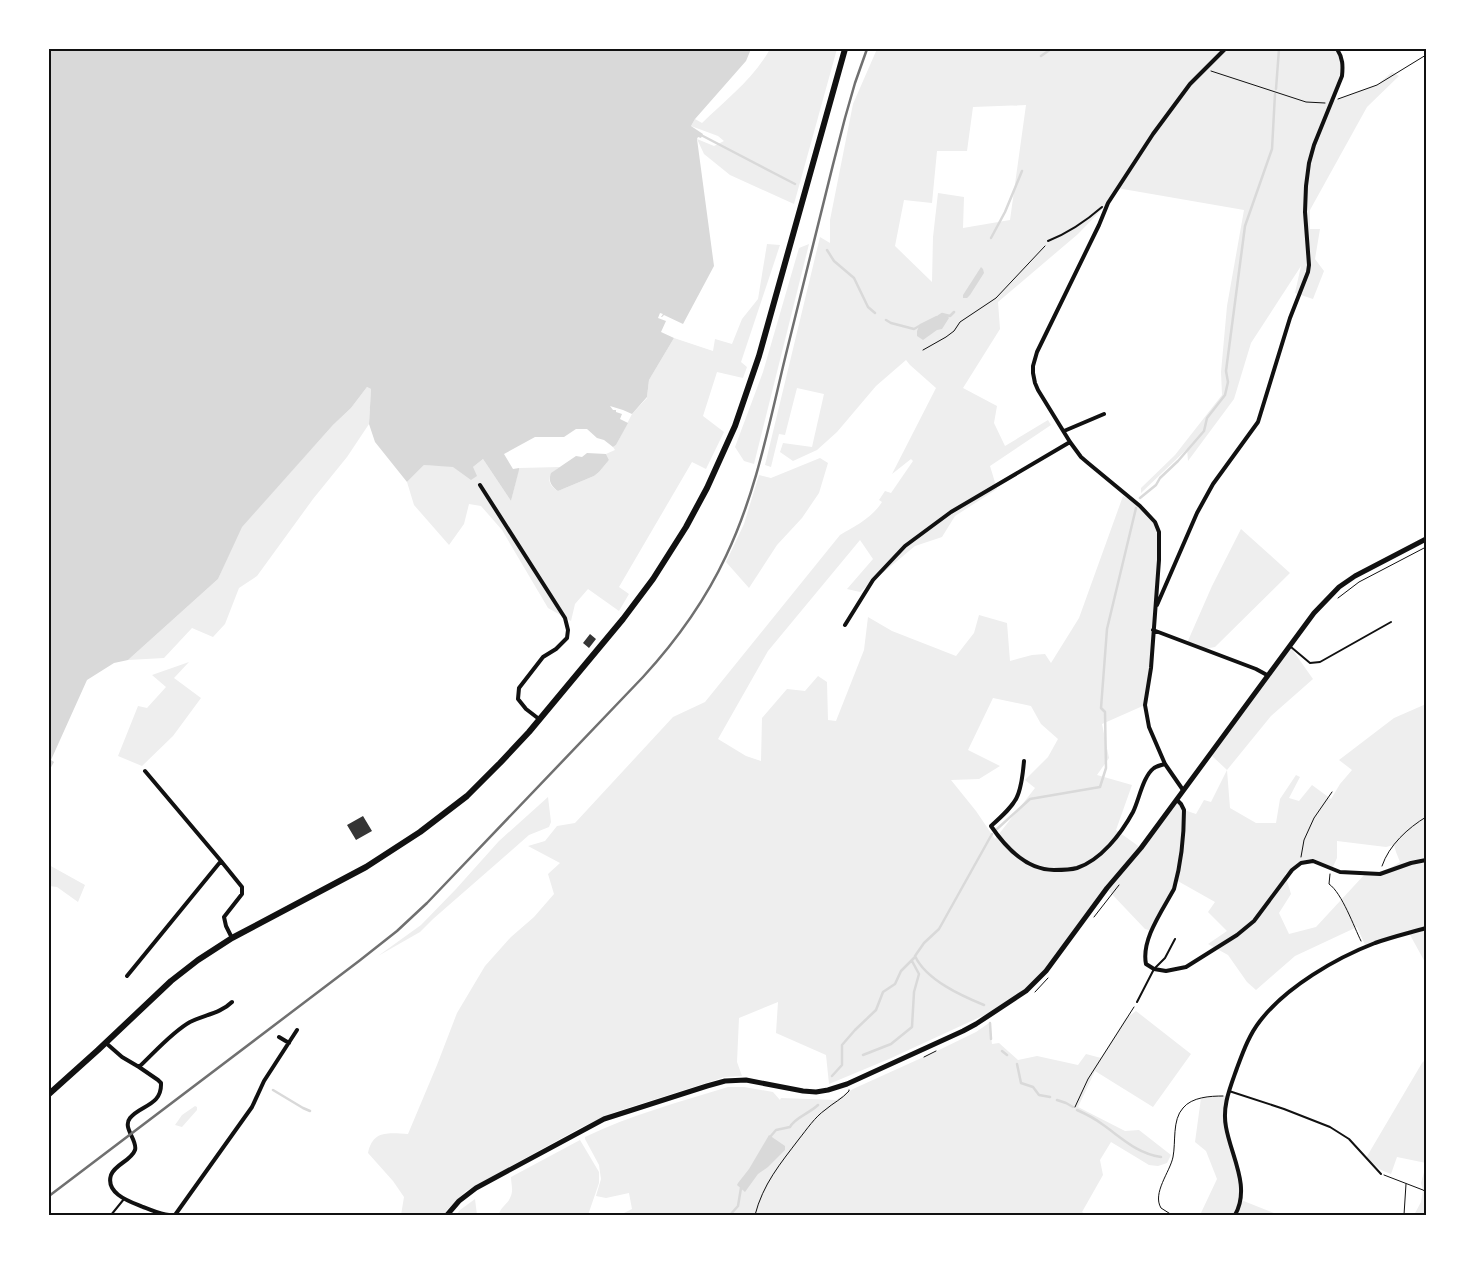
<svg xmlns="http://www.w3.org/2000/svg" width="1475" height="1264" font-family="Poppins,sans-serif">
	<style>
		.green { fill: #eee; fill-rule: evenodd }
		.water { fill: #d9d9d9 }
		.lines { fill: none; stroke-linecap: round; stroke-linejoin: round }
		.stream { stroke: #d9d9d9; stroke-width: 2.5 }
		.building { fill: #353535 }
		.path { stroke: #111; stroke-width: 1 }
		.service { stroke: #111; stroke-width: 2 }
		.minor { stroke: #111; stroke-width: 4 }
		.tertiary { stroke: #111; stroke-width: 5 }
		.primary { stroke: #111; stroke-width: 6 }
		.rail { stroke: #707070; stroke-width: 2.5 }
		.neatline { fill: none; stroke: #111; stroke-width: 2 }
	</style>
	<rect width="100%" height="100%" fill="#fff"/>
	<!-- green -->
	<path class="green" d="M770 49H837L794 204 730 175 704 154 697 139 714 146 724 141 718 136 691 126 695 119 702 123C726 100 754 78 770 49Z
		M877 49H1337L1339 51 1342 76 1333 101 1377 85 1392 72 1399 76 1367 107 1310 210V229H1320L1315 259 1324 271 1313 299 1295 293 1301 266 1251 343 1234 399 1188 461 1187 449 1141 493V488L1175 455 1222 395 1221 372 1227 306 1244 210 1117 188 1108 203 1078 234 998 302 1000 329 963 388 997 406 994 423 1005 446 1048 420 1051 425 990 466 997 489 955 516 942 537 915 546 860 592 847 589 873 559 860 540 768 651 718 739 746 756 761 761 762 718 787 689 805 691 818 676 827 682 828 720 836 721 864 650 868 617 892 631 956 656 974 633 979 615 1007 623 1010 661 1032 655 1045 654 1051 663 1079 618 1123 496C1139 503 1152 516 1159 532L1151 668 1145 705 1102 724 1109 758 1097 775 1132 785 1116 830 1141 848 1177 800 1184 810 1196 814 1204 800 1211 802 1227 770 1210 754 1289 645 1313 679 1271 716 1227 770 1230 808 1256 823H1276L1280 799 1296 775 1300 777 1289 798 1299 801 1312 785 1331 799 1340 784 1352 770 1339 760 1394 718 1426 704V964L1409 933 1366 947 1357 927 1295 956 1256 990 1247 982 1228 955 1208 944 1227 931 1208 912 1215 902 1176 880 1152 931 1145 929 1107 889 1046 971 1004 1006 889 1059 829 1084 826 1055 776 1033 778 1002 739 1018 737 1062 742 1076 725 1077 615 1112 580 1128 466 1191 447 1210 444 1215H401L404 1197 393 1181 368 1153C373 1130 388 1133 408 1134L437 1065 457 1013 485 966 511 937 534 917 554 894 548 874 560 863 528 846 545 841 557 826 575 823 673 717 705 702 840 535C855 526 872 518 882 502L879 500 885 491 891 493 913 461 911 459 892 474 936 388 910 365 906 360 876 386 837 432 817 450 793 461 780 452 783 443 812 447 824 394 797 388 785 435 779 434 771 467 765 465 820 237 830 243V220L853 104ZM1026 105 1010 220 963 228 964 197 938 193 933 237 932 282 895 246 904 200 932 203 937 151H967L973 107ZM993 698 1031 706 1041 724 1058 739 1048 757 1025 780 1035 788 995 839 976 811 951 780 979 779 1000 766 968 750ZM1337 841 1386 847 1394 845 1396 852 1400 862 1380 874H1365L1316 927 1289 934 1279 913 1291 894 1285 874C1290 871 1294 868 1299 864 1309 858 1322 865 1332 869L1337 858Z
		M767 244 780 245 741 362 747 367 743 378 717 372 703 416 724 432 706 469 692 462 619 587 629 594 619 611 588 589 575 604 571 621 548 608 502 530 481 506 469 504 464 524 449 545 414 505 407 482 424 465 473 467 483 459 511 501 519 468 560 467C549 474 544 482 558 491L594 476 599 472 609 460 606 454 615 450 613 447 616 445 632 414 647 398 649 380 674 338 713 351 715 339 732 344 742 319 758 299Z
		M809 244 754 464 744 461 735 447 763 372 799 248Z
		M367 387 371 389 369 424 347 457 313 499 257 576 239 588 225 624 213 637 192 628 164 658 128 660 218 579 241 527 333 425 351 408Z
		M820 458 828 463 819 493 802 518 777 545 749 588 726 562 744 524 759 475 771 478Z
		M1241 529 1290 573 1215 647 1204 649 1187 643 1212 586Z
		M189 662 174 678 201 698 173 736 142 766 118 756 138 706 147 708 166 687 152 675Z
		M548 797 551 822 549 827 529 835 433 919 420 932 378 956 421 925 456 889 499 841Z
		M49 865 85 885 78 902 57 887 49 886Z
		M1136 1011 1191 1054 1153 1107 1095 1071 1078 1107 1125 1131 1139 1130 1171 1155 1167 1163 1158 1166 1149 1165 1111 1142 1100 1160 1103 1175 1082 1212 1087 1215H620L632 1209 629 1193 606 1198 596 1196 601 1179 599 1165 585 1139V1137C630 1115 680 1102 728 1087H744L773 1092 780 1100 781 1098 836 1100 853 1089 939 1050 976 1032 989 1023 992 1044 999 1043 1018 1060 1037 1056 1078 1065 1086 1054 1101 1058 1125 1019Z
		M1426 1059V1163L1397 1157 1391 1174 1381 1170 1366 1158 1422 1063Z
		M1214 1096H1227L1225 1117 1240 1177 1241 1200 1279 1215H1200L1217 1179 1206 1151 1195 1142 1201 1098Z
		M195 1106 197 1107V1110L182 1127 175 1125 182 1115Z
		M580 1140 599 1172V1183L588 1215H499C500 1207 507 1205 510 1198 514 1191 511 1184 511 1177Z
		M1426 1165V1215H1414L1421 1202 1423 1190 1421 1183Z
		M475 1199 477 1215H456L460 1210Z"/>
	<!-- water -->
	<path class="water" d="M49 49H751L746 61 695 119 691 126 703 134 701 138 698 137 697 139 714 266 683 324 664 315 662 317H661L663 314 660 313 658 318 666 321 661 332 674 338 649 380 647 397 632 414 623 410 610 406 613 410H616V412L622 414 620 419 628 423 616 445 613 447 604 440 597 438 587 429H576L564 437H535L504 454 513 469 519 468V470L511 501 483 459 473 467 477 476 471 480 453 467 424 465 407 482 375 442 369 424 371 389 367 387 351 408 333 425 242 527 218 579 128 660 114 663 87 680 51 760 54 762 49 771Z
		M981 267 983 269 984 273 970 295 967 298H963V295Z
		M946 314 949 318 942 329 937 330 923 340 917 336V331L920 324 936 316Z
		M587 453 606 454 609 460 599 472 594 476 558 491C551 486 548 481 551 473L576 456 582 457Z
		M769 1135 785 1146V1150L768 1167 758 1174 745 1192 737 1185 738 1183 749 1169Z"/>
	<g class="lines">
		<!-- stream -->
		<path class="stream" d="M1041 56 1051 49
			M1276 89 1279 49
			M701 135 795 184
			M991 238 1005 212 1022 171
			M827 250 834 261 854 278 868 307 875 313
			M939 316 942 314 950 316 954 312
			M886 320 891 323 914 329 921 325
			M1140 498 1156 485 1160 478 1178 461 1204 431 1207 418 1225 395 1228 382 1226 371 1245 226 1272 149 1275 94
			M997 829 1030 799 1100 787 1106 768 1105 712 1101 708 1107 629 1136 508
			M984 1005C962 996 926 980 915 956L924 943 939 929 992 834
			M990 1023 991 1039
			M1002 1051 1007 1055
			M863 1055 891 1044 912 1027 914 992 919 974 912 961
			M1017 1064 1021 1083 1033 1087 1039 1095 1050 1097
			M832 1076 842 1065V1045L855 1030 876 1010 883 992 895 984 901 971 915 957
			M273 1090 303 1108 310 1111
			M1057 1100 1066 1103 1073 1107
			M1077 1110C1086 1114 1094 1118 1102 1124 1122 1138 1136 1153 1161 1157
			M770 1137 776 1130 790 1127C794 1118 810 1113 818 1105
			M730 1215 738 1206 741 1188"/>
	</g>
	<!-- building -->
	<path class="building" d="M590 634 596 639 589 648 583 643Z
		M363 816 372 831 356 840 347 825Z"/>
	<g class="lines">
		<!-- path -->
		<path class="path" d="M1211 71 1306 102 1325 103
			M1338 99 1377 85 1426 55
			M923 350 946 337 954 331 960 322 996 298 1045 246
			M1338 598 1359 582 1426 547
			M1301 857 1304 840 1314 818 1332 792
			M1382 866C1389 845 1408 828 1426 817
			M1330 874 1329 884C1342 893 1354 927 1361 941
			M1094 917 1119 885
			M1035 992 1048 978
			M924 1057 936 1051
			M1075 1107 1088 1079 1134 1007
			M1384 1175 1423 1190 1426 1192
			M755 1215C763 1184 780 1164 799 1139 807 1129 815 1117 825 1110 833 1103 842 1099 849 1091V1090
			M1172 1215 1161 1208C1152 1193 1170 1172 1173 1157 1176 1142 1172 1120 1183 1108 1192 1097 1210 1096 1223 1096
			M1404 1215 1406 1184"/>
		<!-- service -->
		<path class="service" d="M1048 241C1068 233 1086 221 1102 207
			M1291 647 1310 663 1320 662 1391 622
			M1137 1002 1154 969 1165 958 1175 939
			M1229 1091 1284 1109 1330 1127 1349 1139 1381 1174
			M111 1215 124 1199"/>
		<!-- minor -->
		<path class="minor" d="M1064 431 1104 414
			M480 485 565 618 568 630 567 638 556 649 543 657 519 688 518 699 526 709 539 719
			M1157 605 1197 513 1213 484 1258 422 1290 318 1308 272 1309 265 1305 212 1306 186 1309 163 1314 145 1342 76C1343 66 1343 58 1337 49
			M845 625 873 580 905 546 951 512 1070 442
			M1153 630 1256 669 1267 675
			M1024 761C1021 797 1018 802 991 826 1006 848 1027 870 1054 870 1062 870 1070 870 1077 868 1101 860 1121 834 1133 812 1139 800 1143 776 1154 768 1157 766 1161 765 1165 764
			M145 771 221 861
			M1183 790 1165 764 1149 727 1145 705 1151 668 1159 560V532L1155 522 1140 506 1088 463 1081 457 1070 442 1038 390 1035 383 1033 373V366L1037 352 1099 225 1108 203 1153 134 1190 84 1225 49
			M1177 800 1181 804 1184 810C1184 836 1181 864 1174 889 1162 911 1141 940 1146 964L1154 969 1166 971 1186 967 1237 935 1254 921 1292 870 1301 863 1313 861 1340 872 1380 874 1411 863 1426 860
			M127 976 221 861 242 887V894L224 917 226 926 232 938
			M279 1037 289 1043
			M106 1043 122 1057 139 1067C154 1053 172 1032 190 1022 204 1015 221 1013 232 1002
			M139 1067 158 1080 161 1083C162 1106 140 1105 130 1118 122 1128 138 1140 135 1150 131 1161 115 1164 111 1175 105 1194 131 1202 143 1207 152 1210 160 1214 169 1215
			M175 1215 252 1107 264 1081 297 1030
			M1235 1215C1251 1187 1231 1156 1226 1127 1222 1106 1230 1088 1237 1068 1243 1052 1249 1035 1260 1021 1286 987 1336 958 1375 943 1392 937 1409 933 1426 928"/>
		<!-- tertiary -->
		<path class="tertiary" d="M447 1215 459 1201 476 1188 604 1119 707 1086 725 1081 746 1080 803 1091 816 1092 828 1090 847 1084 963 1031 976 1024 1026 991 1046 971 1107 888 1141 848 1314 613 1339 587 1355 576 1426 539"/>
		<!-- primary -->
		<path class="primary" d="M49 1094 98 1050 171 981 198 960 232 938 366 867 420 832 467 796 500 763 529 732 623 619 653 579 686 527 707 488 735 426 759 356 845 49"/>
		<!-- rail -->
		<path class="rail" d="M49 1196 359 961 397 931 427 903 643 677C676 641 705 601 726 556 757 491 770 419 787 350 806 272 825 195 845 118L855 83 867 49"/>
	</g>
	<!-- border -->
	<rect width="1475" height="1264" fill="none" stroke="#ffffff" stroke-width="100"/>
	<rect x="50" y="50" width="1375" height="1164" class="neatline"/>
</svg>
